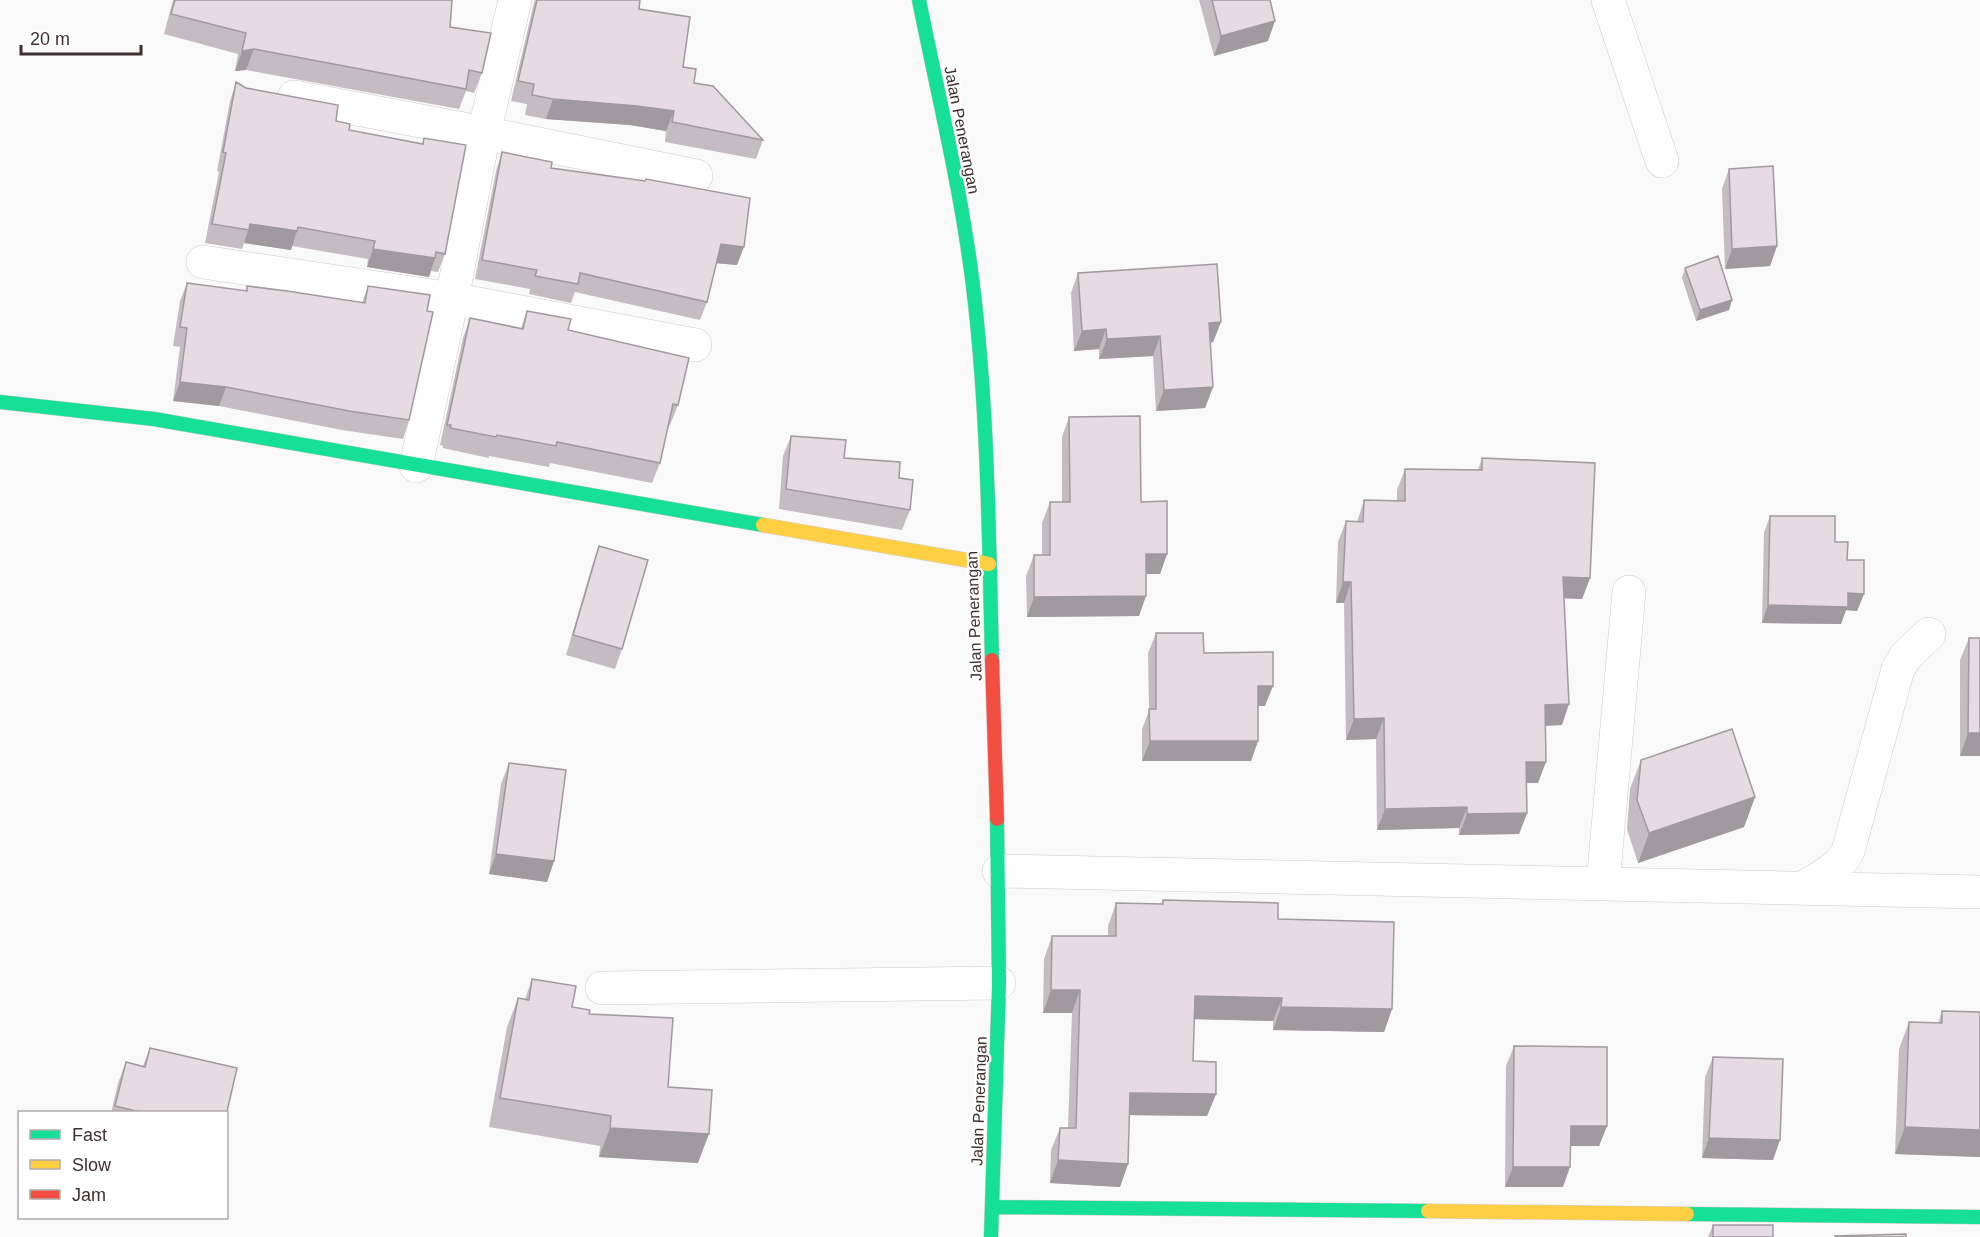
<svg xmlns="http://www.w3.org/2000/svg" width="1980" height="1237" font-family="Helvetica,sans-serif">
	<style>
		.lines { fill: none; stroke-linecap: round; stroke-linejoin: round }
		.street-casing { stroke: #d1c9ca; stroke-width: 34 }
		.fast-casing { stroke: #d1c9ca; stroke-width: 15 }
		.slow-casing { stroke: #d1c9ca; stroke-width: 15 }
		.jam-casing { stroke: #d1c9ca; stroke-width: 15 }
		.street { stroke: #fefefe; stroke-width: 33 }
		.fast { stroke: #16e098; stroke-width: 14 }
		.slow { stroke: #ffcf43; stroke-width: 14 }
		.jam { stroke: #f24e42; stroke-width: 14 }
		.wall { fill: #c5bcc1 }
		.shaded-wall { fill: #a0999d }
		.building { fill: #e5dbe0; stroke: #a0999d; stroke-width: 1.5 }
		.labels { text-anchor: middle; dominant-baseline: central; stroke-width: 4.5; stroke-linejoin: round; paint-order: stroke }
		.street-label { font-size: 16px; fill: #402f30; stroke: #fff }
	</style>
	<rect width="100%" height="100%" fill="#f9f9f9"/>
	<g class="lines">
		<defs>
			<path id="street" d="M1608 0 1662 161
				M294 97 484 133 696 176
				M203 262 452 299 695 345
				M416 466 452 299 484 133 515 0
				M999 871 1980 892
				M1603 884 1629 592
				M1803 888C1820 877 1839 869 1848 851L1898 669 1906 656 1929 634
				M602 988 999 983"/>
			<path id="fast" d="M919 0C939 100 964 201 975 303 988 421 989 541 992 660
				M0 402 154 419 763 525
				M993 1207 1428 1211
				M1687 1214 1980 1217
				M991 1237 999 983 997 819"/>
			<path id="slow" d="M763 525 989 564
				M1428 1211 1687 1214"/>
			<path id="jam" d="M992 660 997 819"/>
		</defs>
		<!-- street casing -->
		<use href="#street" class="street-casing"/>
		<!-- fast casing -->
		<use href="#fast" class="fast-casing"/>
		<!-- slow casing -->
		<use href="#slow" class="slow-casing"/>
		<!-- jam casing -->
		<use href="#jam" class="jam-casing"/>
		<!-- street -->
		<use href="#street" class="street"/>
		<!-- fast -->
		<use href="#fast" class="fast"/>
		<!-- slow -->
		<use href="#slow" class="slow"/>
		<!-- jam -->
		<use href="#jam" class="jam"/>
	</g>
	<!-- wall -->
	<path class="wall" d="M173 0H452L450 27 482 73 474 93 466 91 459 109 246 70 235 71 238 54 164 34Z
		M535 0H640L639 9 694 83 763 140 756 159 665 142 666 131 630 125 546 119 525 115 527 104 511 101 533 7Z
		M1199 0H1270L1268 41 1214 56Z
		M236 82 246 88 336 121 349 130 422 144 424 138 445 254 438 272 431 271 429 277 367 267 368 259 292 246 291 250 244 243 242 249 205 243 219 172 217 171 230 101Z
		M502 152 551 168 737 265 716 263 707 302 700 320 575 292 571 303 529 294 530 289 475 279 496 171Z
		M1729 169 1777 246 1770 266 1725 269 1722 189Z
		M1685 268 1732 300 1729 310 1696 321 1682 278Z
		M1078 273 1221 322 1213 342 1210 343 1213 387 1205 408 1156 411 1153 356 1099 359V349L1074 351 1071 293Z
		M187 283 246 291 247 286 362 303 368 286 409 420 403 439 342 430 219 406 173 401 180 347 173 346 180 301Z
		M527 311 568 330 678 405 670 425H668L660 463 652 483 550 463 549 467 489 456V458L443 448V446L440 445 463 338 470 318 521 328Z
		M1069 417 1141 502 1167 554 1160 574H1146L1139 616 1027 617 1026 576 1034 555H1042V523L1050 502H1062V437Z
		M791 436 844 458 899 478 910 510 902 530 779 509 783 456Z
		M1482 458 1590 578 1582 599 1564 598 1562 725 1545 726 1538 783H1526L1527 813 1519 834 1459 835V828L1377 830 1376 739 1346 740 1344 603H1336L1338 542 1346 521 1357 522 1364 500 1397 501V490L1405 469 1478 470Z
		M1770 516 1835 542 1847 560 1864 594 1857 611 1846 610 1841 624 1762 623 1764 533Z
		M599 546 622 649 615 669 566 655 592 566Z
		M1156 633 1204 653 1265 706H1258V741L1251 761H1142V729L1149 711 1148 653Z
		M1969 638H1980V756H1960V660Z
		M1641 760 1755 797 1744 827 1638 863 1627 829 1630 789Z
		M509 763 554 861 547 882 489 874 501 784Z
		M1163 900 1278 919 1392 1009 1384 1032 1273 1030V1021L1194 1019 1193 1061 1216 1094 1207 1116 1129 1115 1128 1164 1120 1187 1050 1183 1051 1150 1060 1128H1068L1072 1013H1043L1044 959 1052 936H1108V926L1116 903 1161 904Z
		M532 979 572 1007 589 1014 668 1087 698 1163 599 1157 600 1146 489 1127 507 1027 518 998 525 999Z
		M1942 1011 1980 1012V1157L1895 1154 1899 1049 1909 1022 1938 1023Z
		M1514 1046 1607 1126 1599 1146H1570L1563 1187H1505L1506 1066Z
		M150 1048 226 1113H111L118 1083 126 1062 143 1066Z
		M1713 1057 1773 1160 1702 1158 1705 1077Z
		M1713 1225 1773 1237H1708Z"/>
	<!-- shaded-wall -->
	<path class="shaded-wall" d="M1275 21 1268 41 1214 56 1221 36Z
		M254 49 246 70 235 71 242 51Z
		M553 99 637 106 674 111 666 131 630 125 546 119Z
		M250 224 297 231 291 250 244 243Z
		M721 244 744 247 737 265 714 263Z
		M1777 246 1770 266 1725 269 1732 249Z
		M373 249 435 258 429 277 367 267Z
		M1732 300 1729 310 1696 321 1700 310Z
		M1221 322 1213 342 1201 343 1209 323Z
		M1106 329 1099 349 1074 351 1082 331Z
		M1160 336 1153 356 1099 359 1107 339Z
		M180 382 226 387 219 406 173 401Z
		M1213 387 1205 408 1156 411 1164 390Z
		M1146 554H1167L1160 574H1139Z
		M1563 577 1590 578 1582 599 1555 598Z
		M1343 582H1351L1344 603H1336Z
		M1848 593 1864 594 1857 611 1846 610 1841 624 1762 623 1768 605Z
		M1146 596 1139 616 1027 617 1034 597Z
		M1258 686H1273L1265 706H1251Z
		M1569 704 1562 725 1537 726 1545 705Z
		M1384 718 1376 739 1346 740 1354 719Z
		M1968 733H1980V756H1960Z
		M1150 741H1258L1251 761H1142Z
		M1526 762H1546L1538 783H1518Z
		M1755 797 1744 827 1638 863 1649 833Z
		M1467 807 1459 828 1377 830 1385 809Z
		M1527 813 1519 834 1459 835 1467 814Z
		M496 854 554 861 547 882 489 874Z
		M1051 990H1080L1072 1013H1043Z
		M1195 996 1282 998 1273 1021 1186 1019Z
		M1281 1007 1392 1009 1384 1032 1273 1030Z
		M1130 1093 1216 1094 1207 1116 1122 1115Z
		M1571 1126H1607L1599 1146H1563Z
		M1905 1127 1980 1130V1157L1895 1154Z
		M610 1128 709 1134 698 1163 599 1157Z
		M1709 1138 1780 1140 1773 1160 1702 1158Z
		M1058 1160 1128 1164 1120 1187 1050 1183Z
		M1513 1167H1570L1563 1187H1505Z"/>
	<!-- building -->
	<path class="building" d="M175 0H452L450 27 491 33 482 73 469 70 466 89 254 49 242 51 246 33 171 14Z
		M537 0H640L639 9 690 17 683 67 696 69 694 83 713 86 763 140 672 122 674 111 637 106 553 99 532 95 534 84 518 81Z
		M1212 0H1270L1275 21 1221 36Z
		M236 82 246 88 338 105 336 121 350 124 349 130 423 144 424 138 466 145 445 254 436 252 435 258 373 249 375 241 298 227 297 231 250 224 249 230 212 224 226 153 223 152Z
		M502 152 552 162 551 168 645 181 646 179 750 198 744 247 721 244 707 302 580 273 578 284 535 276 537 270 482 260Z
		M1773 166 1777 246 1732 249 1729 169Z
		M1718 256 1732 300 1700 310 1685 268Z
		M1217 264 1221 322 1209 323 1213 387 1164 390 1160 336 1107 339 1106 329 1082 331 1078 273Z
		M187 283 247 291V286L287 291 365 303 368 286 430 295 427 311 433 312 409 420 349 411 226 387 180 382 187 328 180 327Z
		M527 311 571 319 568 330 689 358 678 405 673 404 660 463 557 442 556 446 497 435 496 437 450 428 451 425H447L470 318 523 329Z
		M1140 416 1141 502 1167 501V554H1146V596L1034 597V555H1050V502H1070L1069 417Z
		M791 436 846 440 844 458 900 462 899 478 913 480 910 510 786 489Z
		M1482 458 1595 463 1590 578 1563 577 1569 704 1545 705 1546 762H1526L1527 813 1467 814V807L1385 809 1384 718 1354 719 1351 582H1343L1346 521 1363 522 1364 500 1405 501V469L1482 470Z
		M1770 516H1835V542H1848L1847 560H1864V594L1848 593V607L1768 605Z
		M599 546 648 560 622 649 573 635Z
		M1156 633H1203L1204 653 1273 652V686H1258V741H1150L1149 709H1156Z
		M1969 638H1980V733H1968Z
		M1732 729 1755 797 1649 833 1637 800 1641 760Z
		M509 763 566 770 554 861 496 854Z
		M1163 900 1278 903V919L1394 922 1392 1009 1281 1007 1282 998 1195 996 1193 1061 1216 1062V1094L1130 1093 1128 1164 1058 1160 1060 1128H1076L1080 990H1051L1052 936H1116V903L1163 904Z
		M532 979 576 986 572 1007 590 1010 589 1014 673 1018 668 1087 712 1090 709 1134 610 1128 611 1116 500 1098 518 998 529 1000Z
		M1942 1011 1980 1012V1130L1905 1127 1909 1022 1942 1023Z
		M1514 1046 1607 1047V1126H1571L1570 1167H1513Z
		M150 1048 237 1068 226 1116V1113H145L115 1106 126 1062 145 1067Z
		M1713 1057 1783 1059 1780 1140 1709 1138Z
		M1713 1225H1773V1237H1713Z
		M1906 1234V1237H1835V1236Z"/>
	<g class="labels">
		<!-- street labels -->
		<g class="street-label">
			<text transform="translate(962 130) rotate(79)">Jalan Penerangan</text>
			<text transform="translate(974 616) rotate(-92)">Jalan Penerangan</text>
			<text transform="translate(979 1101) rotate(-88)">Jalan Penerangan</text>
		</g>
	</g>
	<!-- legend -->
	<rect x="18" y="1111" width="210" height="108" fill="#ffffff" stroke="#b3acac" stroke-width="1.5"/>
	<rect x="30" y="1130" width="30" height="9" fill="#16e098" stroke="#b3acac" stroke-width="1.5"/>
	<text x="72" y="1141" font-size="18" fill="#402f30">Fast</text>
	<rect x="30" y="1160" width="30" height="9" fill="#ffcf43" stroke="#b3acac" stroke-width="1.5"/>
	<text x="72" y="1171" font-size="18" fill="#402f30">Slow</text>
	<rect x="30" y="1190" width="30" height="9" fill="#f24e42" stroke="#b3acac" stroke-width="1.5"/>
	<text x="72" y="1201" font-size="18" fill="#402f30">Jam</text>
	<!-- scale -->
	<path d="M21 45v9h120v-9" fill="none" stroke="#402f30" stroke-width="3"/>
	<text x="30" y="45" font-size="18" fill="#402f30" stroke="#ffffff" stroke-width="4.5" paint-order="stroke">20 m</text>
</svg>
